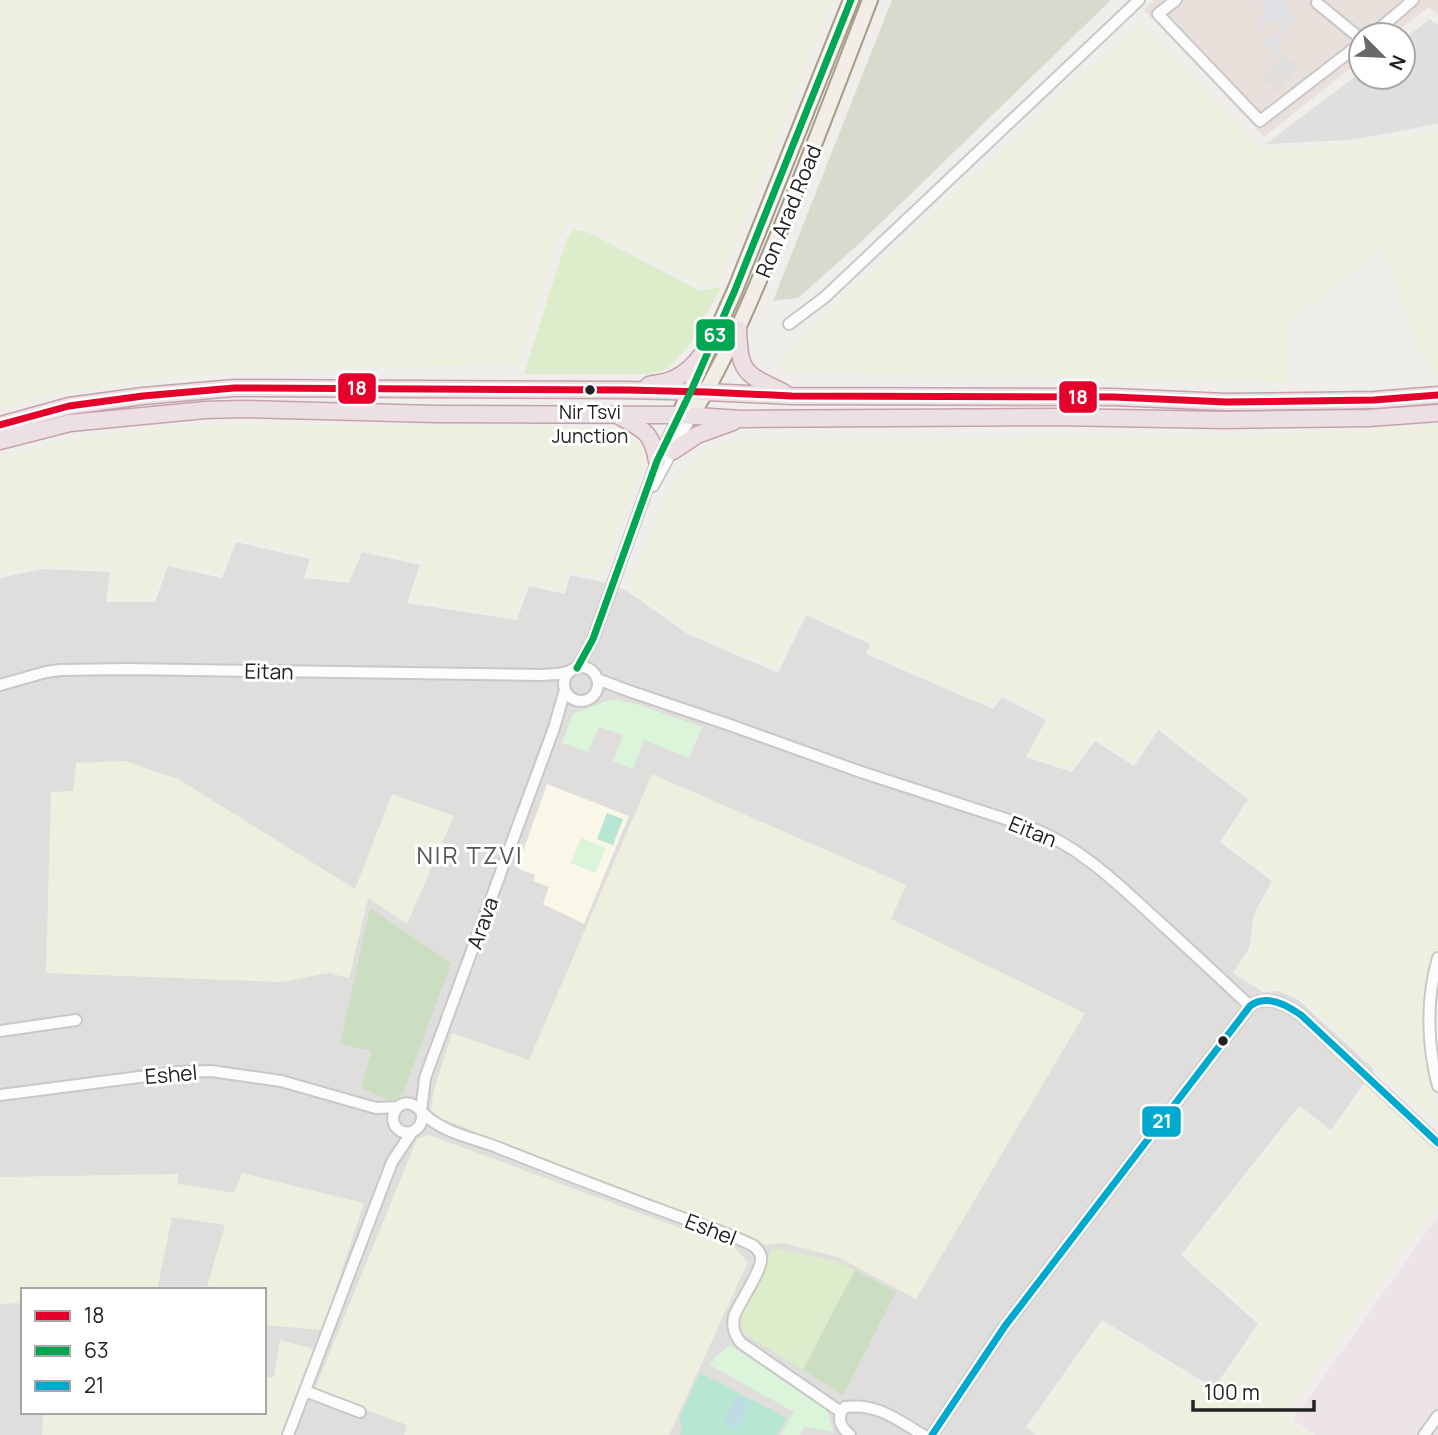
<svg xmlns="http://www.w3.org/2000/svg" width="1438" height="1435" font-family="Manrope,sans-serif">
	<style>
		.residential { fill: #dfdedc; fill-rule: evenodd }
		.industrial { fill: #ede4e9 }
		.education { fill: #f8f7e8 }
		.military { fill: #eae0db }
		.construction { fill: #d9d9cd }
		.farmland { fill: #efefdf }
		.grass { fill: #ddeccb }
		.forest { fill: #cbdec1 }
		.park { fill: #daf5da }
		.pitch { fill: #b7e6d2 }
		.parking { fill: #e0dfde }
		.plaza { fill: #e2e1e5 }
		.water { fill: #bfdbe3 }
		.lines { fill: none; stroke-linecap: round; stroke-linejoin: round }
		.minor-casing { stroke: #c9c8c7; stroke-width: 14 }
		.major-casing { stroke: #a79c86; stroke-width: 18 }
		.highway-casing { stroke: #c5a2ac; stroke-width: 19 }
		.minor { stroke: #fdfcfc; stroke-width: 10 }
		.major { stroke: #f3ede7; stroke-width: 14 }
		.highway { stroke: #ece0e2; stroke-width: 16 }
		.bus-1-casing { stroke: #fff; stroke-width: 12 }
		.bus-2-casing { stroke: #fff; stroke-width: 12 }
		.bus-3-casing { stroke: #fff; stroke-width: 12 }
		.bus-1 { stroke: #e4002b; stroke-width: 7 }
		.bus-2 { stroke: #00a651; stroke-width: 7 }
		.bus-3 { stroke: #00a9ce; stroke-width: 7 }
		.bus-dot { fill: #222; stroke: #fff; stroke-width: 2.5 }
		.labels { text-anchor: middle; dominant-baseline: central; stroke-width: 6; stroke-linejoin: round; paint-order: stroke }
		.bus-label { font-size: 19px; fill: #222; stroke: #fff }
		.street-label { font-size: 21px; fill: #222; stroke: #fff }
		.quarter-label { font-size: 24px; letter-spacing: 2px; fill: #555; stroke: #fff }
		.line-badge { stroke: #fff; stroke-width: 2.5 }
		.badge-label { font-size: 19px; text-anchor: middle; font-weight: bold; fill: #fff }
	</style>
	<rect width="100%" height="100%" fill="#f0eeeb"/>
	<!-- residential -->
	<path class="residential" d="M236 542 310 559 304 578 349 583 362 552 420 565 407 603 517 620 529 586 565 594 570 575 599 581 627 591 686 633 778 673 806 615 870 644 866 654 993 709 1002 697 1046 720 1026 757 1072 772 1095 741 1134 766 1158 730 1248 799 1220 842 1272 881 1254 914 1249 948 1233 973 1263 992 1278 991 1297 999 1374 1069 1331 1130 1299 1106 1181 1255 1258 1324 1214 1388 1102 1320 1026 1427 1036 1435H0V578L43 569 110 572 106 602H155L168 566 222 578ZM23 1290H264V1412H23Z"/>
	<!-- industrial -->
	<path class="industrial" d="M1438 1216V1435H1316L1293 1420Z"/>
	<!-- education -->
	<path class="education" d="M547 784 629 816 584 924 543 904 549 887 533 881 535 875 517 868Z"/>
	<!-- military -->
	<path class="military" d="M1154 0H1438V15L1429 7 1393 35H1361V60L1264 137 1144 10Z"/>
	<!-- construction -->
	<path class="construction" d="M892 0H1111L861 242 798 298 773 301Z"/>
	<!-- farmland -->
	<path class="farmland" d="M0 0H831L725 272 712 283 700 286 580 222 567 224 559 238 518 364 232 372 136 381 47 395 0 408Z
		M1139 24 1262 150 1347 144 1438 131V378L1436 377 1419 350 1383 248 1289 322V374L1287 382 782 372 779 363 784 353Z
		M235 425 603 427 622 431 637 439 644 449 643 469 600 578 568 571 563 590 527 583 516 617 410 600 423 562 361 548 348 580 308 576 314 556 234 538 220 575 166 563 153 599H109L113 569 42 566 0 575V458L72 439 156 429Z
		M1438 426V946L1427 988 1423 1041 1430 1087 1438 1111V1124L1299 997 1279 988 1264 989 1237 972 1252 949 1257 914 1276 880 1224 842 1251 798 1158 726 1133 762 1095 737 1071 769 1030 755 1050 718 1001 693 992 706 870 652 874 642 805 612 777 669 688 630 628 589 666 497 681 473 706 450 742 441 1253 435Z
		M125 761 178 779 355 889 392 794 454 816 407 924 368 898 349 978 329 973 282 982 46 973 51 792 73 791 76 763Z
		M652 774 906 885 891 919 1085 1013 916 1299 840 1258 783 1243 766 1245 430 1114 434 1090 452 1033 529 1060Z
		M1367 1085 1438 1151V1203L1284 1416 1311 1435H1041L1030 1427 1103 1324 1215 1392 1262 1324 1185 1255 1300 1109 1332 1134Z
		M429 1135 736 1249 748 1262 669 1435H404L407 1425 314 1391 417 1139Z
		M242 1173 364 1203 322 1330 264 1325V1290H206L225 1225 172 1217 157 1290H23V1303L0 1304V1177L178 1174V1184L234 1193Z
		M280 1340 315 1349 282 1435H42L43 1412H264V1377H274Z"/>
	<!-- grass -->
	<path class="grass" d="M574 229 590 233 700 291 721 287 692 342 668 369 646 374H524L567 238Z
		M772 1249H780L837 1262 855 1270 803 1370 740 1331C738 1311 763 1269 772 1249Z"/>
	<!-- forest -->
	<path class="forest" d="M370 908 451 963 404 1091 395 1103 361 1088 372 1051 340 1044Z
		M855 1270 896 1292 843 1395 803 1370Z"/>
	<!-- park -->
	<path class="park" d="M612 699 633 703 702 727 689 758 644 740 633 769 613 761 623 735 599 727 588 752 562 743 573 714Z
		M581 838 606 848 595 873 571 863Z
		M730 1345 824 1408 828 1413 833 1432 805 1426 800 1435H781L794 1412 710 1365 715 1357Z"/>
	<!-- pitch -->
	<path class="pitch" d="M607 813 623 819 613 845 597 839Z
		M700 1373 787 1418 777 1435H680L682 1430 679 1418Z"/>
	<!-- parking -->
	<path class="parking" d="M1430 19 1438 25V124L1350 140 1266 144 1361 72V77H1403V40Z
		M1283 54 1299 67 1278 93 1262 80Z
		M499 901 529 928 495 1016 458 1004Z"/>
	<!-- plaza -->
	<path class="plaza" d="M1262 0H1281L1293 11 1295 20 1281 36 1279 57 1262 40 1281 32 1282 27 1273 19 1259 31 1257 26 1265 14Z"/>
	<!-- water -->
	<path class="water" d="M737 1395 751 1404 737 1429 723 1421Z"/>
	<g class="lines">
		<defs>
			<path id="minor" d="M1176 0 1158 14 1260 121 1361 43
				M1317 3 1361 39
				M1372 35 1413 0
				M789 324 825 297 1139 0
				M653 486 692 415
				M564 684a17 17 0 1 1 34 0a17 17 0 1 1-34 0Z
				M577 668 593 639 657 461 679 415
				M597 679 629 691 730 725 861 772 1027 826C1078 845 1116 882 1156 919 1188 948 1219 977 1250 1006
				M0 685 46 672 60 670 126 669 541 675 558 674 571 671
				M1438 958C1426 999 1427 1045 1438 1086
				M0 1031 76 1020
				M0 1095 178 1072 211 1071 281 1081 376 1108 398 1107
				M421 1112 425 1078 554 728 565 690
				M422 1113C425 1135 397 1140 393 1120 393 1115 395 1109 399 1106 413 1096 423 1116 434 1122 453 1135 477 1139 499 1148 555 1170 612 1192 669 1213 697 1224 727 1232 754 1246 758 1250 762 1254 761 1260 761 1271 740 1302 734 1316 732 1327 734 1334 741 1343L841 1412
				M305 1391 360 1412
				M841 1412 845 1407C877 1403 896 1419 923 1435
				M841 1412C838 1422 842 1428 850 1435
				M288 1435 392 1162 412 1132
				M932 1435 1005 1326 1250 1006C1266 993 1287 1005 1301 1015L1438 1143
				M1424 1435 1438 1416"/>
			<path id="major" d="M679 415 735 290 851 0
				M692 415C730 353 757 286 785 218 814 146 842 73 870 0"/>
			<path id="highway" d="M738 329C740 374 744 373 783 392
				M649 385C656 383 665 383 671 380 696 370 706 348 719 327
				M617 415C642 429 652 431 657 461
				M0 425 69 406 143 396 234 388 628 390 706 392 792 396 1114 397 1226 402 1374 400 1438 395
				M0 441 70 423 205 410 242 409 435 414 679 415 742 419 1056 417 1224 420 1369 418 1438 413
				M673 451 697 435 733 422"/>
		</defs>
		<!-- minor casing -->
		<use href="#minor" class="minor-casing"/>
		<!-- major casing -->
		<use href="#major" class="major-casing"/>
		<!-- highway casing -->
		<use href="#highway" class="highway-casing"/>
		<!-- minor -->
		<use href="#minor" class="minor"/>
		<!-- major -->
		<use href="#major" class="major"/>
		<!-- highway -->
		<use href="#highway" class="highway"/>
		<defs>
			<path id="bus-1" d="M0 425 69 406 143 396 234 388 628 390 706 392 792 396 1114 397 1226 402 1374 400 1438 395"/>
			<path id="bus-2" d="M577 668 593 639 657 461 691 391 735 290 851 0"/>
			<path id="bus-3" d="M932 1435 1005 1326 1250 1006C1266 993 1287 1005 1301 1015L1438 1143"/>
		</defs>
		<!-- bus-1 casing -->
		<use href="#bus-1" class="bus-1-casing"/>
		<!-- bus-2 casing -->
		<use href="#bus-2" class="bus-2-casing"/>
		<!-- bus-3 casing -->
		<use href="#bus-3" class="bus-3-casing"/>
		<!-- bus-1 -->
		<use href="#bus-1" class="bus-1"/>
		<!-- bus-2 -->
		<use href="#bus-2" class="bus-2"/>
		<!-- bus-3 -->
		<use href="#bus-3" class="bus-3"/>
	</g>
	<!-- markers -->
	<g class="bus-dot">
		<circle cx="590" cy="390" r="6"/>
		<circle cx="1223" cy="1041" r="6"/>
	</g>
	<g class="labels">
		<!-- bus labels -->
		<g class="bus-label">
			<text x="590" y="412">Nir Tsvi<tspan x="590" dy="24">Junction</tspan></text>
		</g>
		<!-- street labels -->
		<g class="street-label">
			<text transform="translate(788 211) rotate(-68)">Ron Arad Road</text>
			<text transform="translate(269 671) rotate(1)">Eitan</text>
			<text transform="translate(1033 831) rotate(22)">Eitan</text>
			<text transform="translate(482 923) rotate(-70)">Arava</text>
			<text transform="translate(171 1074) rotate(-5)">Eshel</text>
			<text transform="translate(711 1229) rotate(21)">Eshel</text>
		</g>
		<!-- quarter labels -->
		<g class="quarter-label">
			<text x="470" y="854">NIR TZVI</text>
		</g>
	</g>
	<g class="line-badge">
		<rect x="695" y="318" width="41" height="34" rx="7" fill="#00a651"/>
		<rect x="337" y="372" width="40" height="33" rx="7" fill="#e4002b"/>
		<rect x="1058" y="380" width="40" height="34" rx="7" fill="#e4002b"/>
		<rect x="1141" y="1105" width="41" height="33" rx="7" fill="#00a9ce"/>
	</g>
	<g class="badge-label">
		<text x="715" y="342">63</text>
		<text x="357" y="395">18</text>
		<text x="1078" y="404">18</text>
		<text x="1162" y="1128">21</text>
	</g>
	<!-- legend -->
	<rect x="21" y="1288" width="245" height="126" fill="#ffffff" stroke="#a7a7a7" stroke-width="2"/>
	<rect x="35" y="1311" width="35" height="10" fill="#e4002b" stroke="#a7a7a7" stroke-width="2"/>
	<text x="84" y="1323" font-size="21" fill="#222222">18</text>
	<rect x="35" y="1346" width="35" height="10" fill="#00a651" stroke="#a7a7a7" stroke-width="2"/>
	<text x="84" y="1358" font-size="21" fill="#222222">63</text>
	<rect x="35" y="1381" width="35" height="10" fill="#00a9ce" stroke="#a7a7a7" stroke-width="2"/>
	<text x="84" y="1393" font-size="21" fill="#222222">21</text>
	<!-- north arrow -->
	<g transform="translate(1382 56) rotate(114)"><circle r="33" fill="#ffffff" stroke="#a7a7a7" stroke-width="2"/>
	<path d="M0-5L12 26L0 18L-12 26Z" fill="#6a6968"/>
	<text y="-10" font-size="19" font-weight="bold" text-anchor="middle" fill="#222222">N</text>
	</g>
	<!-- scale -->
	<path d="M1193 1400v10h121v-10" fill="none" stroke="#222222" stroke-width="3.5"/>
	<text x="1204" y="1400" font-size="21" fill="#222222" stroke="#ffffff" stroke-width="5" paint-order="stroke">100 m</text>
</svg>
